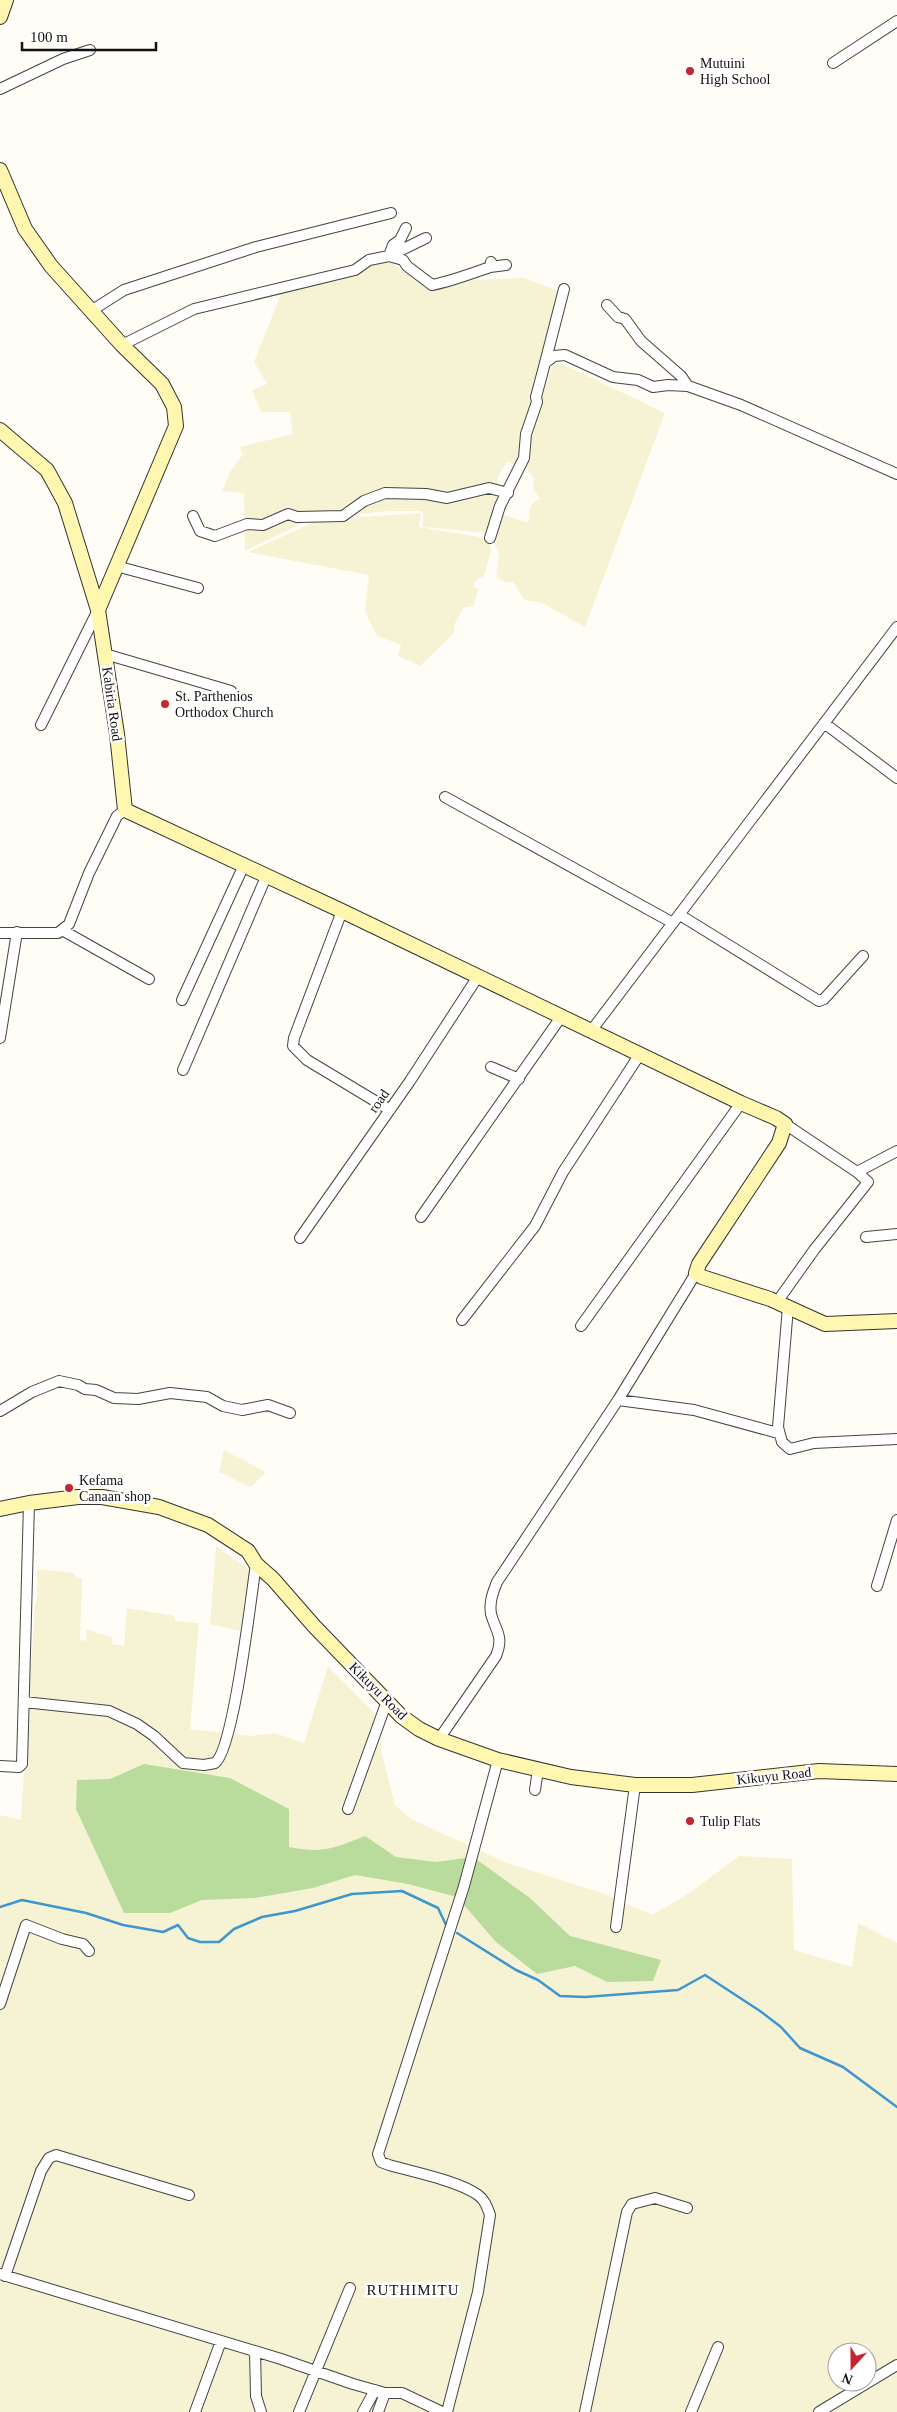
<svg xmlns="http://www.w3.org/2000/svg" width="897" height="2412" font-family="'Times New Roman',serif">
	<style>
		.farmland { fill: #f6f3d4; fill-rule: evenodd }
		.forest { fill: #b9dc9c }
		.lines { fill: none; stroke-linecap: round; stroke-linejoin: round }
		.stream { stroke: #3f96cf; stroke-width: 2.5 }
		.minor-casing { stroke: #444; stroke-width: 12 }
		.secondary-casing { stroke: #333; stroke-width: 16 }
		.minor { stroke: #fff; stroke-width: 10 }
		.secondary { stroke: #fff6b0; stroke-width: 14 }
		.poi-dot { fill: #c4262e; stroke: #fff; stroke-width: 2 }
		.labels { text-anchor: middle; dominant-baseline: central; stroke-width: 5; stroke-linejoin: round; paint-order: stroke }
		.poi-label { font-size: 14px; fill: #111; stroke: #fff; text-anchor: start }
		.street-label { font-size: 14px; fill: #111; stroke: #fff }
		.neighbourhood-label { font-size: 15px; letter-spacing: 1px; fill: #111; stroke: #fff }
	</style>
	<rect width="100%" height="100%" fill="#fffdf5"/>
	<!-- farmland -->
	<path class="farmland" d="M372 261 390 262 427 287 455 281 524 278 561 292 518 465 507 462 498 476V486L502 498 486 533 423 527V513L421 511H386L309 520 245 551 244 493 222 491 230 472 243 454 240 447 293 434 290 412H261L252 390 267 384 254 362 281 294 296 286Z
		M554 360 665 413 585 627 542 603 524 600 513 582 506 583 496 577 499 553 495 545V528L501 514 525 522 529 521 530 507 534 502 540 499 533 489 534 479 525 466 529 438Z
		M421 513 419 527 485 538 490 542 491 551 484 576 477 579 473 586 478 589 474 606 463 608 454 625 455 628 452 635 420 666 398 656 401 645 378 636 375 632 365 611 369 575 248 552 319 520Z
		M224 1450 266 1472 251 1487 219 1472Z
		M216 1546 250 1570 240 1631 210 1624Z
		M37 1569 73 1573 78 1578H82L80 1640 86 1641V1629L113 1638 112 1644 124 1646 127 1608 175 1616V1621L199 1623 190 1729 250 1736 275 1733 304 1743 328 1666 379 1718 381 1750 395 1805 411 1819 507 1863 605 1894 652 1915 688 1894 739 1856 792 1859 794 1950 852 1967 858 1923 897 1943V2412H0V1815L21 1820 35 1604 37 1599ZM837 2352H867V2382H837Z"/>
	<!-- forest -->
	<path class="forest" d="M144 1764 230 1778 289 1809V1847C323 1854 334 1848 365 1836L396 1857 436 1862 473 1857 530 1898 570 1936 661 1960 653 1981 607 1982 575 1966 537 1974 496 1942 457 1897 408 1884 355 1875 313 1888 255 1898 202 1900 170 1913H124L76 1809 77 1780 110 1779Z"/>
	<g class="lines">
		<!-- stream -->
		<path class="stream" d="M0 1907 22 1900 86 1913 123 1925 163 1932 178 1925 188 1938 200 1942H219L234 1929 262 1917 295 1911 352 1894 402 1891 438 1908 447 1927
			M457 1933 516 1970 538 1980 560 1996 585 1997 678 1990 705 1975 760 2011 781 2027 800 2048 843 2067 897 2107"/>
		<defs>
			<path id="minor" d="M833 63 897 21
				M0 89 63 59 90 50
				M389 256 403 260 407 266 432 285C452 281 470 274 490 267L491 262
				M389 256 426 238
				M490 267 506 265
				M607 305 618 317 625 319 641 341 681 376 688 386
				M91 311 124 290 256 247 391 213
				M122 345 194 309 355 270 369 260 389 256 393 245 400 240 406 228
				M545 363 564 289
				M193 516 200 531 215 536 247 524 263 525 288 514 297 517 343 516 364 501 385 493 426 494 447 498 489 488 508 493
				M490 538 500 506 524 458 526 434 537 402 536 397 545 363 554 356 565 355 613 377 638 380 653 387 668 385 688 386 741 405 897 474
				M116 566 198 588
				M105 654 231 691
				M824 723 897 778
				M41 725 98 610
				M445 797 673 923
				M342 911 294 1038 293 1046 307 1060 390 1110
				M680 915 819 1001 824 999 863 956
				M62 930 149 979
				M0 933H58L69 924 89 873 117 816 125 810
				M182 1000 244 865
				M591 1031 897 627
				M0 1038 17 932
				M491 1067 519 1079
				M183 1070 266 877
				M857 1172 897 1151
				M421 1217 561 1017
				M866 1237 897 1234
				M300 1238 410 1081 477 978
				M777 1302 814 1250 868 1182 857 1172 785 1124
				M788 1307 778 1427 782 1442 790 1449 814 1443 897 1439
				M462 1320 535 1226 563 1172 640 1054
				M581 1326 741 1103
				M618 1400 694 1410 778 1433
				M0 1411 32 1392 59 1381 78 1385 85 1389 96 1390 114 1398 138 1399 170 1393 207 1397 223 1406 242 1410 268 1405 290 1413
				M877 1586 897 1520
				M24 1702 109 1711 137 1724 154 1736 183 1763 204 1765 215 1763C234 1749 251 1596 256 1564
				M439 1739 496 1656C504 1636 496 1632 491 1614 489 1602 493 1592 497 1582L618 1400 696 1273
				M0 1766 19 1767 22 1764 29 1503
				M535 1790 538 1769
				M348 1809 387 1701
				M616 1927 635 1785
				M0 2004 26 1925 62 1939 83 1944 89 1951
				M0 2274 281 2359 353 2384 385 2393H402L442 2412
				M5 2276 41 2171 49 2158 56 2155 189 2195
				M255 2351 256 2396 261 2412
				M195 2412 221 2341
				M299 2412 350 2288
				M363 2412 375 2390
				M378 2412 385 2393
				M447 2412 478 2292 490 2215C487 2207 485 2200 478 2195 459 2181 413 2172 389 2165L381 2162 378 2154 464 1886 498 1760
				M585 2412 627 2212 632 2204 655 2198 687 2208
				M691 2412 718 2347
				M819 2412 897 2365"/>
			<path id="secondary" d="M0 17 6 0
				M0 170 25 229 51 266 122 345 162 384 174 407 176 426 98 610
				M0 430 47 470 65 503 98 610 117 734 125 810 342 911 741 1103 776 1118 785 1124 779 1143 699 1264 696 1273 702 1277 770 1299 825 1324 897 1321
				M0 1509 29 1503 78 1497H102L159 1507 208 1525 248 1551 256 1564 273 1579 314 1626 401 1716 419 1729 439 1739 498 1760 571 1777 635 1785H692L819 1771 897 1774"/>
		</defs>
		<!-- minor casing -->
		<use href="#minor" class="minor-casing"/>
		<!-- secondary casing -->
		<use href="#secondary" class="secondary-casing"/>
		<!-- minor -->
		<use href="#minor" class="minor"/>
		<!-- secondary -->
		<use href="#secondary" class="secondary"/>
	</g>
	<!-- markers -->
	<g class="poi-dot">
		<circle cx="690" cy="71" r="5"/>
		<circle cx="165" cy="704" r="5"/>
		<circle cx="69" cy="1488" r="5"/>
		<circle cx="690" cy="1821" r="5"/>
	</g>
	<g class="labels">
		<!-- poi labels -->
		<g class="poi-label">
			<text x="700" y="63">Mutuini<tspan x="700" dy="16">High School</tspan></text>
			<text x="175" y="696">St. Parthenios<tspan x="175" dy="16">Orthodox Church</tspan></text>
			<text x="79" y="1480">Kefama<tspan x="79" dy="16">Canaan shop</tspan></text>
			<text x="700" y="1821">Tulip Flats</text>
		</g>
		<!-- street labels -->
		<g class="street-label">
			<text transform="translate(112 704) rotate(82)">Kabiria Road</text>
			<text transform="translate(379 1101) rotate(-55)">road</text>
			<text transform="translate(378 1691) rotate(45)">Kikuyu Road</text>
			<text transform="translate(774 1776) rotate(-6)">Kikuyu Road</text>
		</g>
		<!-- neighbourhood labels -->
		<g class="neighbourhood-label">
			<text x="413" y="2290">RUTHIMITU</text>
		</g>
	</g>
	<!-- north arrow -->
	<g transform="translate(852 2367) rotate(201)"><circle r="24" fill="#ffffff" stroke="#a0a0a0"/>
	<path d="M0-4L9 19L0 12L-9 19Z" fill="#c4262e"/>
	<text y="-8" font-size="14" font-weight="bold" text-anchor="middle" fill="#111111">N</text>
	</g>
	<!-- scale -->
	<path d="M22 42v8h134v-8" fill="none" stroke="#111111" stroke-width="2.5"/>
	<text x="30" y="42" font-size="15" fill="#111111" stroke="#ffffff" stroke-width="4" paint-order="stroke">100 m</text>
</svg>
